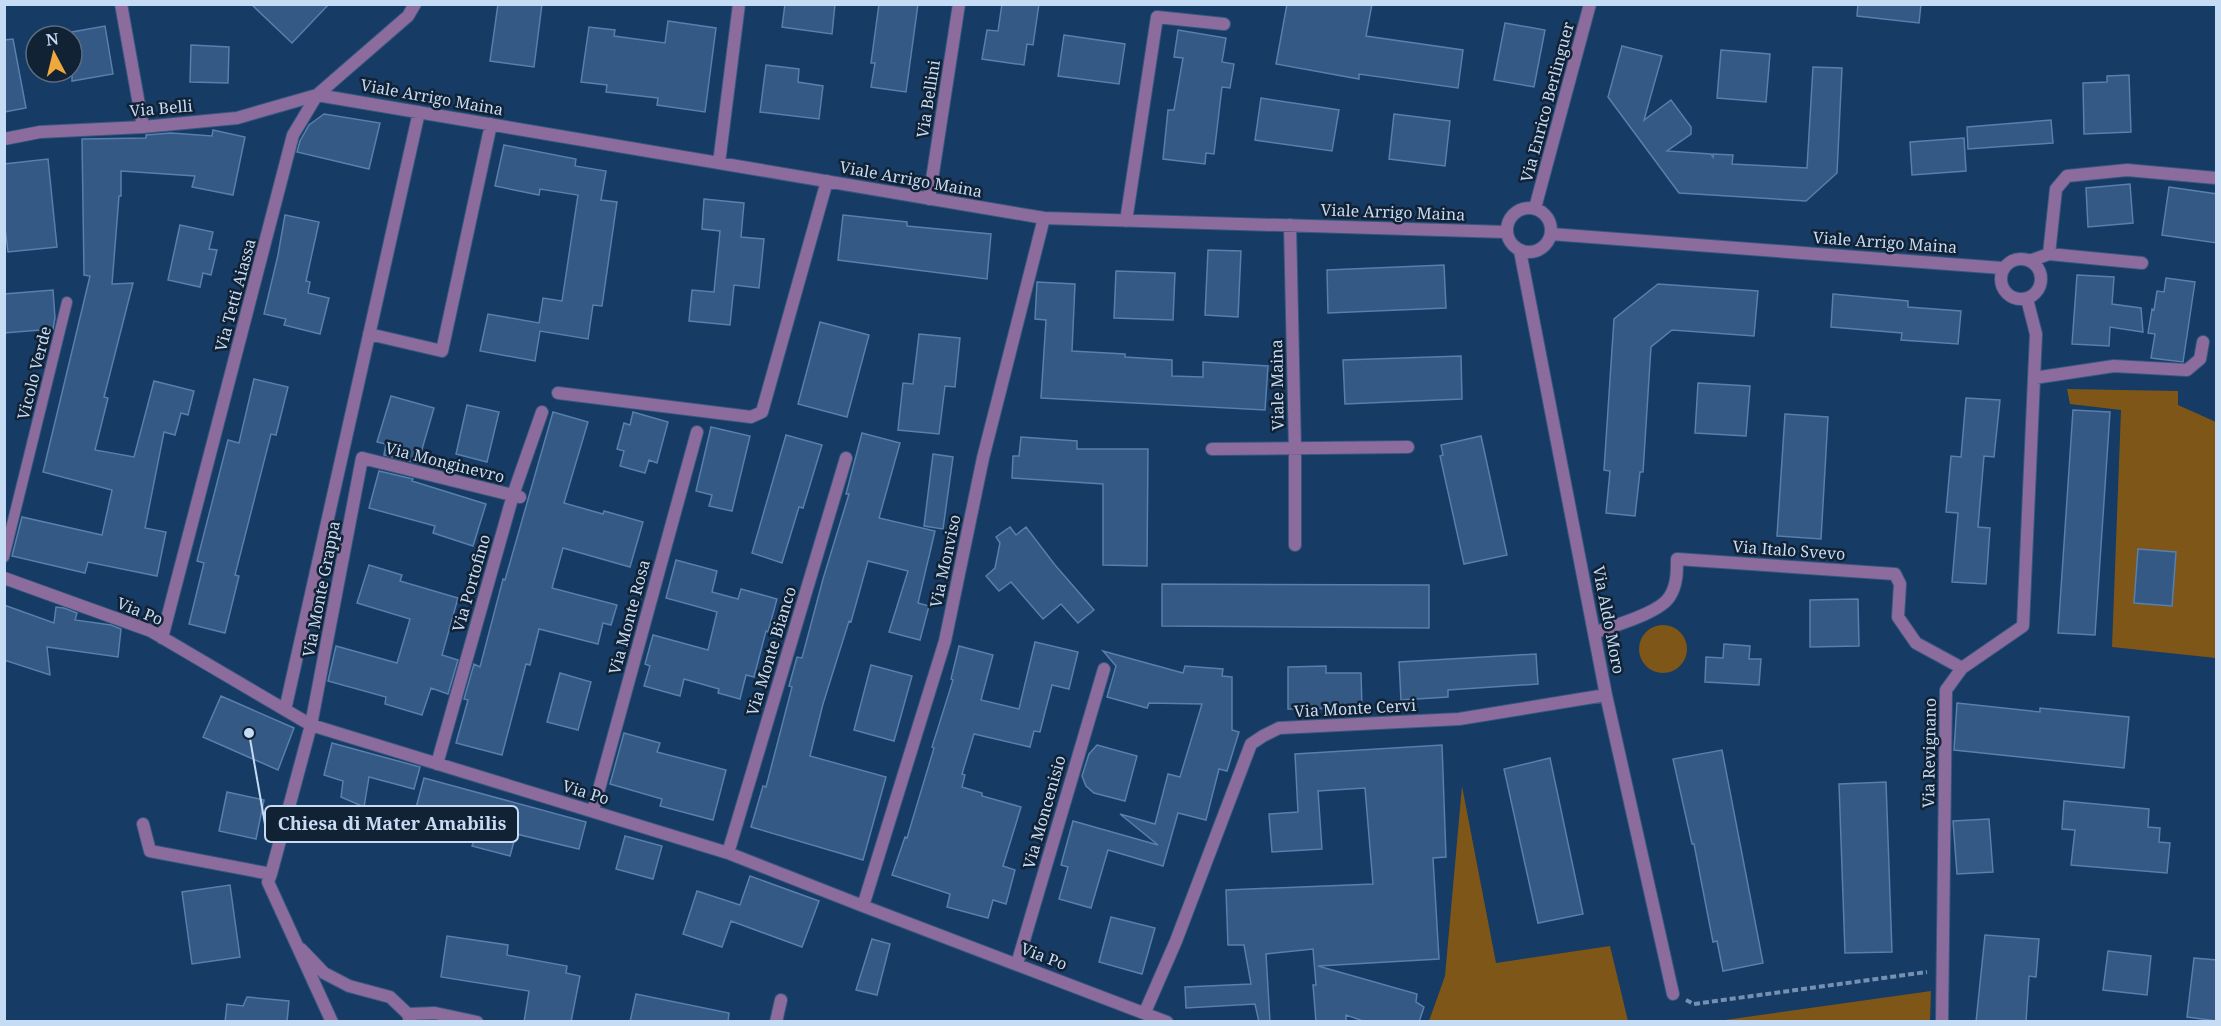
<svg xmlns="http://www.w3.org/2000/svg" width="2221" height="1026" font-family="'Noto Serif',serif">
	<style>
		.green { fill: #7e5617 }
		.building { fill: #345985; stroke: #587fad; stroke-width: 1.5 }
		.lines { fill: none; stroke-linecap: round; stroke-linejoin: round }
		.lane-casing { stroke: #36587e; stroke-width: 12 }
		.street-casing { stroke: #36587e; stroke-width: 14 }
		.path { stroke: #7591b2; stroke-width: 4; stroke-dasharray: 6 3; stroke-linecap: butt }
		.lane { stroke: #8c6c9c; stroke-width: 10 }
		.street { stroke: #8c6c9c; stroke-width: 12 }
		.labels { text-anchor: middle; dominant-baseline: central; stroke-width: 5; stroke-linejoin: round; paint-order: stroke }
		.street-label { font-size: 16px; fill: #c6dbf4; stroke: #122235 }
		.leader { fill: none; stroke: #c6dbf4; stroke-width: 2 }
		.callout-dot { fill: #c6dbf4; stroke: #122235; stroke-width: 2 }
		.callout { fill: #122235; stroke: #c6dbf4; stroke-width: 2 }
		.callout-label { font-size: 18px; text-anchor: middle; font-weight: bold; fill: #c6dbf4 }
	</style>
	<rect width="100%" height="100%" fill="#163b64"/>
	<!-- green -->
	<path class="green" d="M2067 389 2178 391V405L2216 422V658L2112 647 2121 410 2070 404Z
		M1639 649a24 24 0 1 1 48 0a24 24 0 1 1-48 0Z
		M1462 786 1496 963 1610 946 1628 1021H1429L1445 976Z
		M1931 991 1930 1021H1718Z"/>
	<!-- building -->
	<path class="building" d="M251 4H329L292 43Z
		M498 4H542L534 67 490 61Z
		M785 4H835L832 34 782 27Z
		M879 4H918L906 92 871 87 875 63H871Z
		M1002 4H1039L1033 45 1027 44 1024 65 982 59 987 30 998 31Z
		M1287 4H1372L1366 36 1463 50 1458 88 1359 74V79L1276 64Z
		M1858 4H1921L1919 23 1857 16Z
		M668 21 716 28 705 112 657 105 658 98 606 92 607 85 581 82 589 27 615 30 614 36 665 43Z
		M1505 23 1545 30 1534 87 1494 80Z
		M105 26 113 74 72 81V32Z
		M1178 30 1226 38 1222 62 1234 64 1230 88 1222 87 1214 154 1206 153 1205 164 1163 159 1168 110H1174L1183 58 1174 57Z
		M1064 35 1125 44 1119 84 1058 76Z
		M13 39 26 108 4 112V40Z
		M191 45 229 47 228 83 190 82Z
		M1622 46 1662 56 1644 120 1671 100 1691 127V134L1667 151 1711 154 1713 157V154L1733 155 1732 164 1807 168 1813 67 1842 68 1837 173 1806 201 1679 193 1608 97Z
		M1721 50 1770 54 1766 102 1717 98Z
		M766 65 799 69 798 82 823 86 819 119 760 112Z
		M2129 75 2131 132 2084 134 2083 83 2107 82V76Z
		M1261 98 1339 110 1332 151 1255 140Z
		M324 114 380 123 369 169 297 152 300 141 309 125Z
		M1394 114 1450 121 1445 166 1389 159Z
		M2051 120 2053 143 1968 149 1967 127Z
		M213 130 245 137 233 195 192 187 195 176 121 171V196H119L112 284 133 283 104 397 108 398 95 450 134 457 154 381 194 391 188 415 181 413 175 435 164 432 145 528 166 532 157 576 88 562 85 573 12 556 22 517 102 535 112 490 43 472 90 276 84 275 82 139 146 138V135L171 133 212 136Z
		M1964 138 1966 171 1912 175 1910 142Z
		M504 145 576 159 575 166 606 171 601 200 617 202 602 306 593 305 588 339 540 331 535 361 480 351 488 314 539 323 543 298 562 301 578 195 540 189 539 195 495 186Z
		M48 159 57 247 8 252 4 220V164Z
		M2130 184 2133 223 2088 227 2086 188Z
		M2169 187 2217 194V243L2162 235Z
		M704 199 744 203 741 237 764 239 759 288 734 285 730 325 689 321 692 290 714 292 720 231 702 229Z
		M285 215 319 222 306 281 310 282 308 293 329 298 320 334 284 325 286 319 264 314 278 255Z
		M843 215 907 222V226L991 234 987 279 838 260Z
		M180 225 213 232 209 249 217 250 211 275 203 273 200 287 168 280Z
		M1208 250 1241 251 1238 317 1205 315Z
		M1444 265 1446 308 1328 313 1327 270Z
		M1116 271 1175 273 1173 320 1114 318Z
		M2077 275 2114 277 2112 304 2141 308 2143 332 2110 327 2109 346 2072 344Z
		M2166 278 2195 282 2183 362 2151 358 2155 334 2148 333 2152 309 2154 310 2157 291 2164 292Z
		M1037 282 1075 284 1072 351 1125 354V357L1172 360V376L1203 377V362L1268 366 1265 410 1041 398 1046 320 1035 319Z
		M1658 284 1758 291 1754 336 1672 330 1651 347 1643 472H1640L1635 516 1606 513 1610 471 1604 470 1614 319Z
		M53 290 55 318 53 329 4 333V294Z
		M1833 294 1908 301V307L1961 311 1958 344 1901 340 1902 333 1831 327Z
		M820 322 869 335 847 417 798 404Z
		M919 334 960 338 955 387 945 386 939 434 898 430 903 383 913 384Z
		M1461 356 1462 399 1345 404 1343 360Z
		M254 379 288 387 276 435 271 434 235 575 239 576 225 633 189 624 204 563 197 561 228 440 239 443Z
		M1698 383 1750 386 1746 436 1695 433Z
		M391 396 434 408 418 463 384 455 386 444 377 442Z
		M1966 398 2000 400 1994 457 1984 456 1978 527 1990 528 1986 584 1952 582 1958 513 1946 512 1951 456 1961 457Z
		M467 405 499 412 487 462 456 454Z
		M2073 410 2110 412 2095 635 2058 633Z
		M553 412 588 422 564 503 603 514 604 511 643 522 630 567 563 548 552 588 617 605 611 625 603 623 598 644 539 629 530 665 526 664 502 755 456 743 468 700 464 699 474 664 480 667 503 579 505 580Z
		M633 412 668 422 657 463 649 460 645 473 620 466 624 451 617 449 624 423 630 425Z
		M1785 414 1828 417 1821 539 1777 536Z
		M711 427 750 436 732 511 709 506 712 495 696 491Z
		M862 433 900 443 879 518 935 531 918 603 929 606 920 640 889 632 908 571 868 561 851 622 849 621 823 704 810 756 886 777 863 860 751 827 763 786 766 787 792 687 789 686 797 657 802 658 823 579 849 494H846Z
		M786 435 822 445 803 508 799 507 782 563 752 553Z
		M1481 436 1507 555 1464 564 1440 456 1443 455 1441 445Z
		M1021 437 1077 441V449H1148L1147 566 1103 565V484L1012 478 1013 456H1019Z
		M933 454 953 457 943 529 924 526Z
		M379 471 413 479 412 481 486 504 473 546 433 533 435 526 369 508Z
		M1010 527 1016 535 1026 527 1055 565 1094 610 1078 623 1061 604 1043 619 1011 582 999 591 986 576 995 568 1000 543 996 537Z
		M2138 549 2176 552 2172 606 2134 603Z
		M676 560 717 571 712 592 738 599 741 589 777 599 768 632 766 631 754 677 746 675 740 699 718 693 719 689 684 679 680 696 644 686 650 666 645 664 653 635 708 650 717 612 666 598Z
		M369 565 402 575 400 581 458 598 442 655 458 660 448 694 431 688 422 715 385 704 386 697 328 681 336 646 397 663 410 619 357 603Z
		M1162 584 1429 585V628L1162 626Z
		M1858 599 1859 646 1810 647V600Z
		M4 605 54 623 56 607 64 608 77 613 75 620 111 625 121 629 118 657 47 647 50 675 4 660Z
		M1035 642 1078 652 1069 689 1052 685 1040 732 1034 731 1030 747 974 734 962 774 965 775 962 787 982 793V796L1021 807 1003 866 1015 870 1006 904 993 900 988 918 947 907 950 894 892 875 905 837 907 838 934 748 932 747 953 680 951 679 959 646 993 655 981 700 1019 709Z
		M1724 644 1750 646 1749 659H1761L1759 685 1705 682 1706 657 1723 658Z
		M1103 651 1183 673 1185 666 1223 669 1222 676 1232 677V730L1239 732 1227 771 1219 769 1206 820 1178 813 1163 866 1108 850 1091 908 1059 899 1068 867 1061 865 1073 821 1158 845 1120 814 1155 824 1168 774 1180 777 1202 704 1149 703 1147 708 1107 697 1116 666Z
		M1536 654 1538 684 1448 690V697L1401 700 1399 662Z
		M871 665 912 676 894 741 854 730Z
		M1326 666V673H1361L1362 708 1288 709V667Z
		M560 673 591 682 578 730 547 722Z
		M221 696 294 728 278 770 203 737Z
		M1957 703 2040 712V708L2129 717 2124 768 1954 750Z
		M624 733 660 743 657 752 726 770 713 820 660 806 662 799 610 784Z
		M332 743 420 767 414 789 369 777 364 807 341 797 343 781 324 775Z
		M1097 745 1137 756 1125 801 1094 793 1086 786 1082 776 1089 754Z
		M1442 745 1446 857 1433 858 1439 959 1318 966 1417 994 1416 1002 1424 1007 1419 1022H1366L1346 1015V1022H1316L1313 985H1316L1313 949 1266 954 1270 1022H1259L1255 1004 1186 1008 1185 987 1251 984 1244 945H1228L1226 890 1373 884 1365 788 1318 791 1322 849 1272 852 1269 814 1298 812 1295 754Z
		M1722 750 1763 963 1723 971 1717 941 1713 942 1694 844H1692L1673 759Z
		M1550 758 1583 914 1538 923 1504 769Z
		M424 778 586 822 579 849 516 834 510 856 472 846 476 835 413 819Z
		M1886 782 1892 952 1845 953 1839 784Z
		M227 792 264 800 256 839 219 831Z
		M2064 801 2149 809 2148 827 2160 828 2159 842 2170 843 2167 873 2071 865 2075 830 2062 829Z
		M1989 819 1993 872 1957 874 1953 821Z
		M625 836 662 846 653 879 616 869Z
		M750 876 819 901 802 947 731 921 722 947 683 934 697 891 740 905Z
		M230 885 240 957 192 964 182 892Z
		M1111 917 1155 928 1142 974 1099 962Z
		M1985 935 2039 939 2036 977 2029 976 2026 1022H1976Z
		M447 936 508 945 507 955 567 966 566 973 580 976 571 1022H524L529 991 441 977Z
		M872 939 890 944 877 995 856 990Z
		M2108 951 2151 956 2147 995 2103 990Z
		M2194 958 2217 960V1021L2187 1017Z
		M636 994 729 1013 728 1022H630Z
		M247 997 289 1001 287 1022H225L227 1004 243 1006Z"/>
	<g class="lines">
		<defs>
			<path id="lane" d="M4 557 67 302"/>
			<path id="street" d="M121 4 143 127
				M4 139 40 132 143 127 237 118 317 95 1044 218 1506 232
				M719 163 739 4
				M929 199 959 4
				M1507 230a22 22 0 1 1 44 0a22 22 0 1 1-44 0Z
				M1535 208 1590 4
				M1126 221 1157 17 1224 24
				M1290 225 1295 449V545
				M1551 234 2002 268
				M1520 251 1606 695 1673 994
				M2049 254 2142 263
				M2001 279a20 20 0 1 1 40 0a20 20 0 1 1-40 0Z
				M2032 260 2049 254 2056 189 2067 176 2127 170 2216 178
				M369 334 442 351 491 124
				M2034 378 2114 366 2187 370 2200 359 2203 342
				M558 393 751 417 762 412 827 181
				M1212 449 1408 447
				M4 578 151 631 311 725 728 853 863 906 1167 1022
				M1594 633C1612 626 1661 613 1670 596 1677 585 1677 572 1677 559L1895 574 1900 584 1898 617 1916 643 1962 668
				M162 638 293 135 317 95 408 16 415 4
				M285 710 419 112
				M437 764 513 495 542 412
				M593 811 697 432
				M143 824 150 851 271 874 311 725 362 458 520 497
				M728 853 846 458
				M271 874 268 882 332 1022
				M863 906 945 641 983 458 1044 218
				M301 949 324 973 349 986 390 997 408 1014 410 1022
				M1017 964 1104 669
				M1145 1012 1176 941 1251 744 1263 736 1279 728 1459 719 1606 695
				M408 1014 435 1013 477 1022
				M776 1022 781 1000
				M1942 1022 1946 690 1962 668 2023 626 2036 334 2027 299"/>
		</defs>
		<!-- lane casing -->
		<use href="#lane" class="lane-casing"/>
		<!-- street casing -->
		<use href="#street" class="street-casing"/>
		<!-- path -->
		<path class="path" d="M1686 1000 1694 1004 1927 972"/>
		<!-- lane -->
		<use href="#lane" class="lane"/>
		<!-- street -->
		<use href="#street" class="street"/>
	</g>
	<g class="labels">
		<!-- street labels -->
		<g class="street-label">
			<text transform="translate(432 97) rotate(10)">Viale Arrigo Maina</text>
			<text transform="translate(928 99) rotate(-81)">Via Bellini</text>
			<text transform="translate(1547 102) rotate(-75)">Via Enrico Berlinguer</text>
			<text transform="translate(161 108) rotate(-5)">Via Belli</text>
			<text transform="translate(911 179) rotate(10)">Viale Arrigo Maina</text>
			<text transform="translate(1393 212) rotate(2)">Viale Arrigo Maina</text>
			<text transform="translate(1885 242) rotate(4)">Viale Arrigo Maina</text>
			<text transform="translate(235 295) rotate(-75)">Via Tetti Aiassa</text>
			<text transform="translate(34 373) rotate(-76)">Vicolo Verde</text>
			<text transform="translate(1277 385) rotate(-91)">Viale Maina</text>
			<text transform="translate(445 462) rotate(14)">Via Monginevro</text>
			<text transform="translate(1789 550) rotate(4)">Via Italo Svevo</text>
			<text transform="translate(945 561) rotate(-78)">Via Monviso</text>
			<text transform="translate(471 583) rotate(-74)">Via Portofino</text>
			<text transform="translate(321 589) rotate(-79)">Via Monte Grappa</text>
			<text transform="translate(140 611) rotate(22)">Via Po</text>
			<text transform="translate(629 617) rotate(-75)">Via Monte Rosa</text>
			<text transform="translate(1609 620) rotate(79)">Via Aldo Moro</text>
			<text transform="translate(771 651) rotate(-73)">Via Monte Bianco</text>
			<text transform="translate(1355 708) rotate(-3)">Via Monte Cervi</text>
			<text transform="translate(1929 753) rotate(-89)">Via Revignano</text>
			<text transform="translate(586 792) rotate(17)">Via Po</text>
			<text transform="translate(1044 812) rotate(-74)">Via Moncenisio</text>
			<text transform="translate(1044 956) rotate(21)">Via Po</text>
		</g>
	</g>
	<!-- callouts -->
	<path class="leader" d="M249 733L265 824"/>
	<circle class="callout-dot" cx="249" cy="733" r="6"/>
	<rect class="callout" x="265" y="806" width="253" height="36" rx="6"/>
	<g class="callout-label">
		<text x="392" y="830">Chiesa di Mater Amabilis</text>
	</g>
	<!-- border -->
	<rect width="2221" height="1026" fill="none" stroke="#c6dbf4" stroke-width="12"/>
	<!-- north arrow -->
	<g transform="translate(54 54) rotate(353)"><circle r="28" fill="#122235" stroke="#5a6c81" stroke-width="1.5"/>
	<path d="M0-4.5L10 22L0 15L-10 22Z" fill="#eea83c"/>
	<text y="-9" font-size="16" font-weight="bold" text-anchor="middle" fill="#c6dbf4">N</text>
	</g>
</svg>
